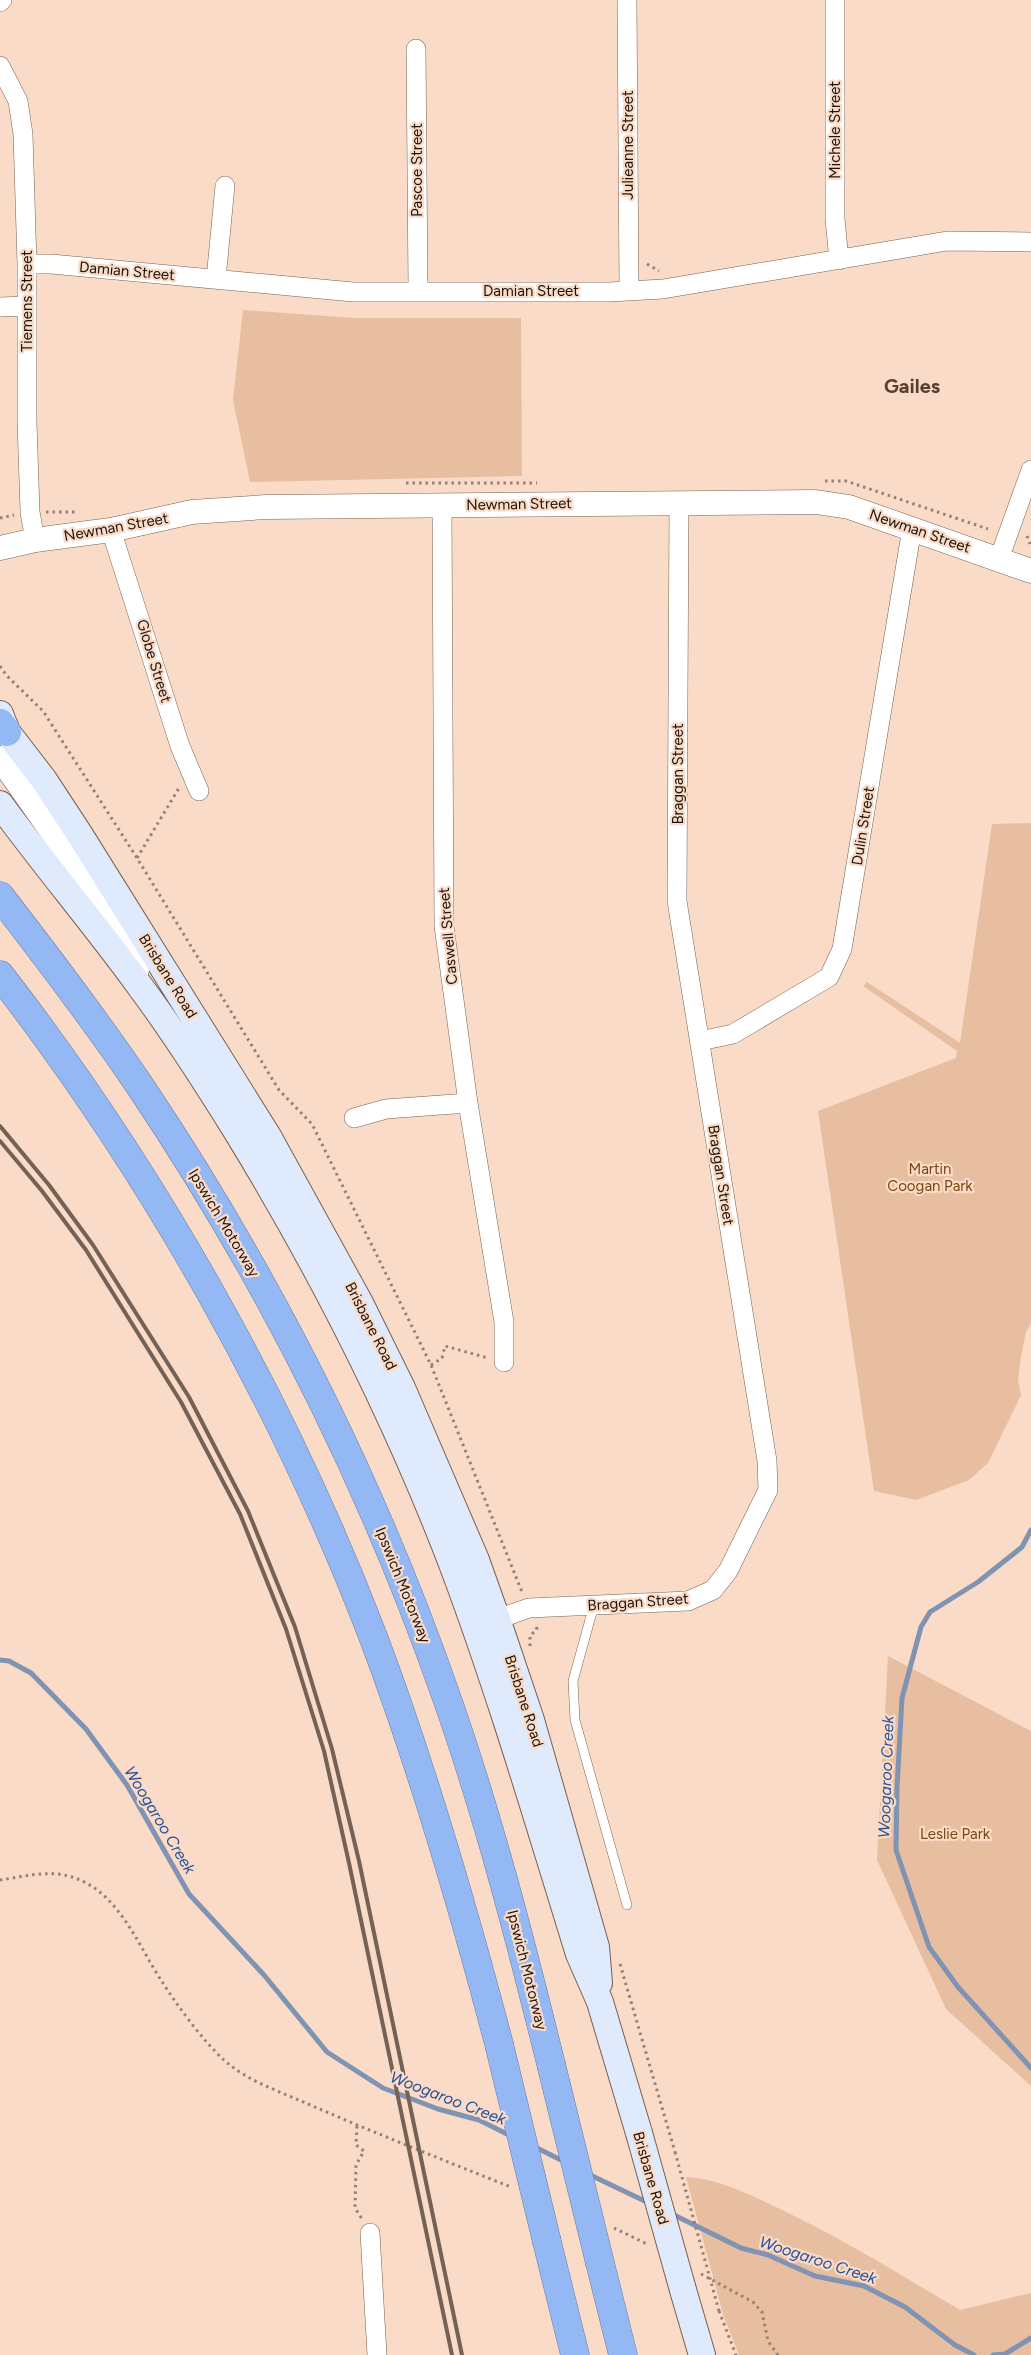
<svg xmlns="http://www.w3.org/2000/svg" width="1031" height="2355" font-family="Figtree,sans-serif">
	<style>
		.green { fill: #e8bea0 }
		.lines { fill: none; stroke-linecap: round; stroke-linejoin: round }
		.stream { stroke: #8193b3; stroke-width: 5 }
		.service-casing { stroke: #79604e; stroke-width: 10 }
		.minor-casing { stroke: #79604e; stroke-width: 20 }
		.tertiary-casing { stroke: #79604e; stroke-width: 25 }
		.secondary-casing { stroke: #79604e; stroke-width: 28 }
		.motorway-casing { stroke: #6a7ea3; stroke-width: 29 }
		.path { stroke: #968173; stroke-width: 3; stroke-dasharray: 2.5 4; stroke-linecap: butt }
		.service { stroke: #fff; stroke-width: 9 }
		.minor { stroke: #fff; stroke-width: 19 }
		.tertiary { stroke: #fff; stroke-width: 24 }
		.secondary { stroke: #dfeafc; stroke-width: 26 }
		.motorway { stroke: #93b8f4; stroke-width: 28 }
		.rail { stroke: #746256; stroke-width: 4 }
		.secondary-bridge-casing { stroke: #79604e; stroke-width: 28; stroke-linecap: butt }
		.motorway-bridge-casing { stroke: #6a7ea3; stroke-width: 29; stroke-linecap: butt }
		.path-bridge { stroke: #968173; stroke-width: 3; stroke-dasharray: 2.5 4; stroke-linecap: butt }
		.secondary-bridge { stroke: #dfeafc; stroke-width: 26 }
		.motorway-bridge { stroke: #93b8f4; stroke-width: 28 }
		.labels { text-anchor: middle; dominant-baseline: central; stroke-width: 4.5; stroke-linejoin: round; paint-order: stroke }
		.street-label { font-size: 15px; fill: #1d130c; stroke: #f9dbc7 }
		.park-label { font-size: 15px; fill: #7e4411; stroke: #f9dbc7 }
		.water-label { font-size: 16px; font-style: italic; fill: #255096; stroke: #f9dbc7 }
		.district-label { font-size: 20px; font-weight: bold; fill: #57402f; stroke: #f9dbc7 }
	</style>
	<rect width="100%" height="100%" fill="#f9dbc7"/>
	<!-- green -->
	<path class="green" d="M243 310 354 318H521L522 476 250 482 233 400Z
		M1031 823V1323L1026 1332 1021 1356 1018 1380 1021 1395 988 1463 969 1480 916 1500 874 1491 818 1111 956 1058 957 1051 863 986 867 982 960 1043 992 824Z
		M888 1656 1031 1731V2086L946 2009 877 1860Z
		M686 2177C718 2179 746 2193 776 2207 840 2237 899 2274 960 2310L1031 2293V2355H739L723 2314Z"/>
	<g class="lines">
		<!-- stream -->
		<path class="stream" d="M1031 1530 1022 1547 978 1582 930 1612 921 1627 902 1698 897 1788 896 1850 929 1947 958 1987 1031 2068
			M0 1660 9 1661 31 1673 86 1729 127 1785 189 1894 264 1975 327 2052 383 2088 438 2109 479 2120 511 2136
			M533 2146 565 2162
			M586 2173 651 2204
			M672 2214 741 2248 768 2255 815 2276 864 2286 905 2307 955 2345 974 2355
			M993 2355 1005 2354 1031 2338"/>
		<defs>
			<path id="service" d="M594 1605 573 1681 575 1720 627 1905"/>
			<path id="minor" d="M627 0 629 290
				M835 0V219L839 260
				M0 2 2 0
				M416 49 418 290
				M0 66 18 101 23 134 27 264V422L30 512 35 540
				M27 264H51L353 292H610L663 289 947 241 1031 242
				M216 279 225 186
				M0 307 26 306
				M442 505 444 926 468 1103 504 1322V1362
				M111 530 180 746 199 791
				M999 559 1031 470
				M700 1041 733 1034 829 977 842 949 912 528
				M354 1118 386 1109 468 1103
				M486 1623 529 1608 688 1601 713 1590 728 1571 768 1490 767 1461 677 901 679 502
				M370 2233 377 2355"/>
			<path id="tertiary" d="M0 548 35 540 111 530 192 512 266 507 816 502 849 507 1031 571
				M0 758 79 870 136 962 137 970"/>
			<path id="secondary" d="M0 714 7 732 44 780 80 835 269 1138 360 1303 402 1388 476 1560 497 1619 531 1720 596 1947 599 1983
				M0 804C45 866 94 923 139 985 174 1032 206 1082 237 1132 322 1271 396 1417 454 1569 501 1695 539 1825 579 1954L600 2002 639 2133
				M683 2290 702 2355"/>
			<path id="motorway" d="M0 723 7 732
				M0 896C48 958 96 1021 140 1086 266 1274 370 1479 445 1693 488 1814 520 1939 551 2064
				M0 975C153 1172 285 1406 374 1639 424 1772 463 1907 499 2044
				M547 2242 575 2355
				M600 2263 623 2355"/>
		</defs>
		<!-- service casing -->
		<use href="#service" class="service-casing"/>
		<!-- minor casing -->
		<use href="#minor" class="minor-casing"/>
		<!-- tertiary casing -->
		<use href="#tertiary" class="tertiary-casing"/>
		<!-- secondary casing -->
		<use href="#secondary" class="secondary-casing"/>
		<!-- motorway casing -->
		<use href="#motorway" class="motorway-casing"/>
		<!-- path -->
		<path class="path" d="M647 264 659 271
			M825 481H846L988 529
			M406 483H537
			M46 512H78
			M0 518 14 515
			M1027 536 1030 544
			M0 666 7 676 43 711 137 858 279 1090 312 1124 431 1365 522 1592
			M137 858 179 788
			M431 1365 442 1358 445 1346 488 1358
			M530 1646V1636L537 1629 535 1625
			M0 1880C21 1877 47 1870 68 1876 117 1888 136 1942 161 1980 176 2004 203 2041 224 2060 247 2081 279 2091 308 2104 375 2133 443 2160 511 2187
			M620 1964 675 2152
			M357 2126 356 2145 364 2151 356 2165 355 2208 362 2219
			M614 2228 649 2245
			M701 2274 753 2302 762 2312 768 2341 778 2355
			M719 2311 736 2355"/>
		<!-- service -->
		<use href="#service" class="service"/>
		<!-- minor -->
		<use href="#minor" class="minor"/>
		<!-- tertiary -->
		<use href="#tertiary" class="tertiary"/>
		<!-- secondary -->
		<use href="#secondary" class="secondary"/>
		<!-- motorway -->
		<use href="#motorway" class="motorway"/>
		<!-- rail -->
		<path class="rail" d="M0 1126 49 1185 93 1245 189 1397 248 1511 295 1627 332 1749 359 1861 462 2355
			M0 1141 42 1191 86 1250 181 1402 240 1514 286 1629 324 1751 349 1863 452 2355"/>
		<defs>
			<path id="secondary-bridge" d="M639 2133 683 2290"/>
			<path id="motorway-bridge" d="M499 2044 547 2242
				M551 2064 600 2263"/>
		</defs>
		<!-- secondary-bridge casing -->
		<use href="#secondary-bridge" class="secondary-bridge-casing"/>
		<!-- motorway-bridge casing -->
		<use href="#motorway-bridge" class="motorway-bridge-casing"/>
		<!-- path-bridge -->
		<path class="path-bridge" d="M675 2152 719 2311"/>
		<!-- secondary-bridge -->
		<use href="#secondary-bridge" class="secondary-bridge"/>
		<!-- motorway-bridge -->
		<use href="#motorway-bridge" class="motorway-bridge"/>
	</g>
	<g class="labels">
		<!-- street labels -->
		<g class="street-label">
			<text transform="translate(835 130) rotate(-90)">Michele Street</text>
			<text transform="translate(628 145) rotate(-90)">Julieanne Street</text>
			<text transform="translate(417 170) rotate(-90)">Pascoe Street</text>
			<text transform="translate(127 271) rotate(5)">Damian Street</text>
			<text x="531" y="291">Damian Street</text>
			<text transform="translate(27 301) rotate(-90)">Tiemens Street</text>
			<text transform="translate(519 504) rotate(-1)">Newman Street</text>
			<text transform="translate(116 527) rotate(-10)">Newman Street</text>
			<text transform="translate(920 531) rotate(19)">Newman Street</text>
			<text transform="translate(154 661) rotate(73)">Globe Street</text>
			<text transform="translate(678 774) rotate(-90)">Braggan Street</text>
			<text transform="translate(863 826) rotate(-81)">Dulin Street</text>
			<text transform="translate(448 936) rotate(-95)">Caswell Street</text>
			<text transform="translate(168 976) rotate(58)">Brisbane Road</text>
			<text transform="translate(721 1175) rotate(81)">Braggan Street</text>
			<text transform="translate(224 1223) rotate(59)">Ipswich Motorway</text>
			<text transform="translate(371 1326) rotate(63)">Brisbane Road</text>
			<text transform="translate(403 1585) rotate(68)">Ipswich Motorway</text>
			<text transform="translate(638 1602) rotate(-4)">Braggan Street</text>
			<text transform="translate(524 1701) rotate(72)">Brisbane Road</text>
			<text transform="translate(527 1970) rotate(76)">Ipswich Motorway</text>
			<text transform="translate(651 2178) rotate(74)">Brisbane Road</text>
		</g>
		<!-- park labels -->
		<g class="park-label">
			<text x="930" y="1169">Martin<tspan x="930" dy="17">Coogan Park</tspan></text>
			<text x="955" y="1834">Leslie Park</text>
		</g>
		<!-- water labels -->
		<g class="water-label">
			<text transform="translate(886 1777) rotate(-88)">Woogaroo Creek</text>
			<text transform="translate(160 1820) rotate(59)">Woogaroo Creek</text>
			<text transform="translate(448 2098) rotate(21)">Woogaroo Creek</text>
			<text transform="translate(818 2260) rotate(18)">Woogaroo Creek</text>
		</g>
		<!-- district labels -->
		<g class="district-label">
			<text x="912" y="386">Gailes</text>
		</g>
	</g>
</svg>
